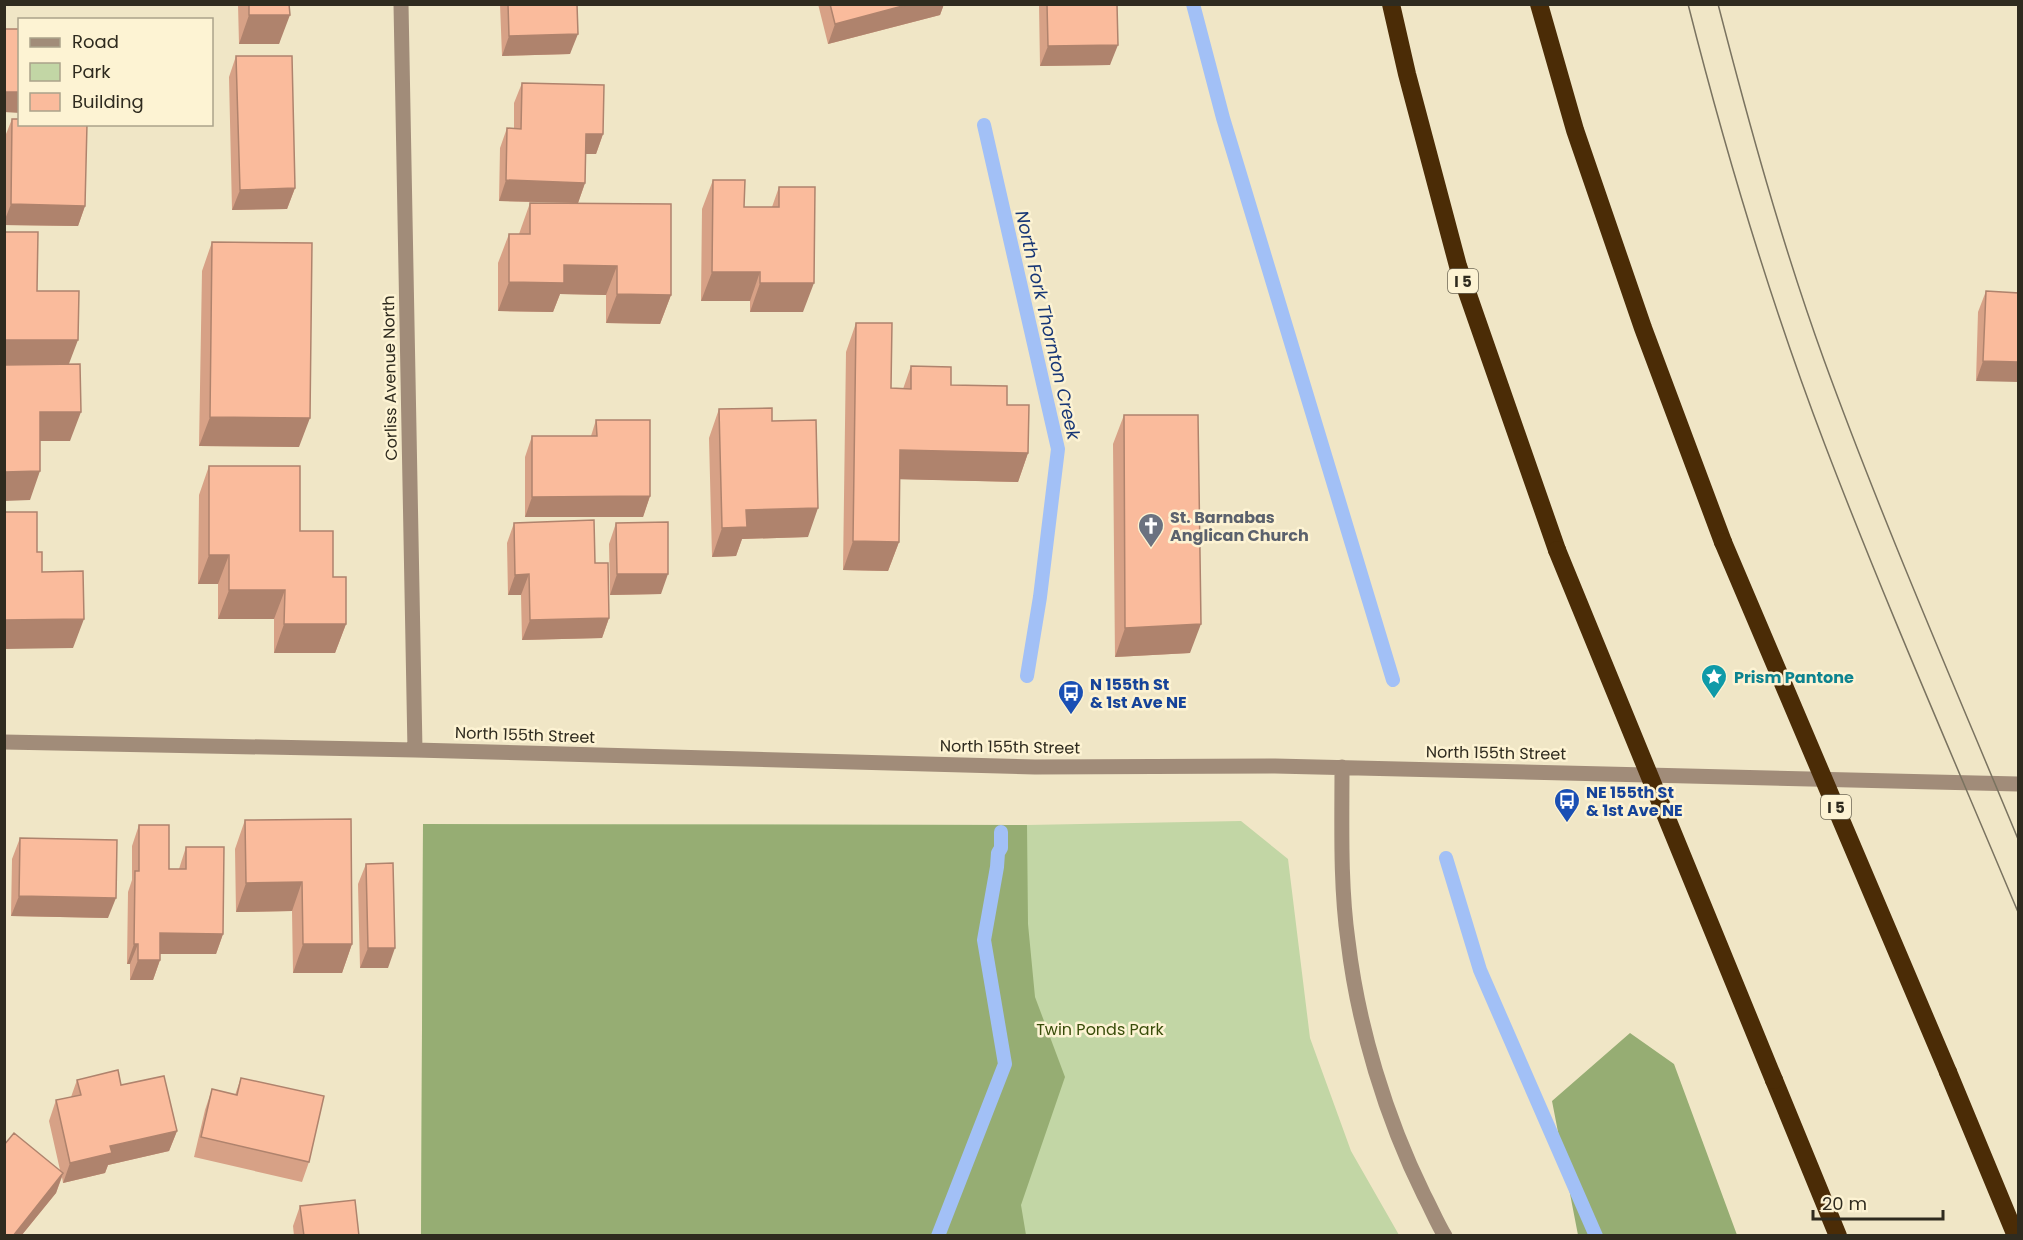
<svg xmlns="http://www.w3.org/2000/svg" width="2023" height="1240" font-family="Poppins,sans-serif">
	<style>
		.green { fill: #c2d6a5 }
		.forest { fill: #96ad73 }
		.lines { fill: none; stroke-linecap: round; stroke-linejoin: round }
		.stream { stroke: #a2c0f6; stroke-width: 14 }
		.minor { stroke: #a18c79; stroke-width: 15 }
		.highway { stroke: #4b2c06; stroke-width: 18 }
		.tram { stroke: #7a7360; stroke-width: 1.5 }
		.highway-bridge { stroke: #4b2c06; stroke-width: 18 }
		.wall { fill: #d7a186 }
		.shaded-wall { fill: #af836d }
		.building { fill: #fabb9c; stroke: #af836d; stroke-width: 1.5 }
		.labels { text-anchor: middle; dominant-baseline: central; stroke-width: 5; stroke-linejoin: round; paint-order: stroke }
		.shield { fill: #fdf3d3; stroke: #6d6755; stroke-width: 1.5 }
		.shield-label { font-size: 15px; font-weight: bold; fill: #2f2b1f }
		.street-label { font-size: 16px; fill: #2f2b1f; stroke: #fdf3d3 }
		.worship-label { font-size: 16px; font-weight: bold; fill: #5b616d; stroke: #fdf3d3; text-anchor: start }
		.culture-label { font-size: 16px; font-weight: bold; fill: #0d838f; stroke: #fdf3d3; text-anchor: start }
		.transit-label { font-size: 16px; font-weight: bold; fill: #164399; stroke: #fdf3d3; text-anchor: start }
		.park-label { font-size: 16px; fill: #394d0a; stroke: #fdf3d3 }
		.water-label { font-size: 18px; font-style: italic; fill: #183776; stroke: #fdf3d3 }
	</style>
	<rect width="100%" height="100%" fill="#f0e6c6"/>
	<!-- green -->
	<path class="green" d="M1241 821 1288 859 1310 1038 1351 1151 1399 1235 421 1236 423 824 1027 825Z"/>
	<!-- forest -->
	<path class="forest" d="M423 824 1027 825 1028 924 1035 997 1065 1077 1021 1205 1026 1235H421Z
		M1630 1033 1674 1064 1737 1235H1578L1552 1101Z"/>
	<g class="lines">
		<!-- stream -->
		<path class="stream" d="M1193 4 1223 118 1393 680
			M984 125 1058 449 1040 597 1027 676
			M1446 858 1480 970 1596 1236
			M938 1236 1005 1064 984 940 997 867 998 853 1001 848V832"/>
		<!-- minor -->
		<path class="minor" d="M401 4 415 750
			M4 742 415 750 1035 767 1275 766 2018 784
			M1342 767C1342 825 1340 884 1348 941 1358 1026 1386 1118 1424 1195 1431 1208 1437 1223 1445 1236"/>
		<!-- highway -->
		<path class="highway" d="M1391 4 1407 74 1458 266 1557 550
			M1539 4 1575 130 1643 328 1723 542
			M1948 1072 2016 1236
			M1774 1080 1838 1236"/>
		<!-- tram -->
		<path class="tram" d="M1688 4C1726 154 1770 301 1825 445 1885 602 1953 757 2018 912
			M1718 4C1749 124 1782 244 1824 360 1883 522 1952 680 2018 839"/>
		<!-- highway-bridge -->
		<path class="highway-bridge" d="M1723 542 1948 1072
			M1557 550 1774 1080"/>
	</g>
	<!-- wall -->
	<path class="wall" d="M238 4H289L279 44H239Z
		M500 4H577L570 54 502 56Z
		M818 4H944L940 15 828 44Z
		M1039 4H1117L1110 65 1040 66Z
		M236 56 295 188 287 209 232 210 229 77Z
		M522 83 603 134 596 154H586L585 183 578 203 499 201 500 148 507 128H514V103Z
		M12 119 85 206 78 226 4 225V139Z
		M713 180 744 207H772L779 187 803 312H750V301H701L702 209Z
		M530 203 671 295 660 324 606 323V295L560 294 553 312 498 311V263L509 234H519Z
		M212 242 299 447 199 446 202 271Z
		M1986 291 2019 293 1976 381 1978 312Z
		M856 323 891 388 903 389 911 366 951 385 1007 405 1028 453 1018 482 900 479 899 542 888 571 843 570 846 352Z
		M719 409 772 421 808 537 742 539 736 556 712 557 709 438Z
		M1124 415 1190 653 1115 657 1113 444Z
		M596 420 650 496 643 517H525V457L532 436H591Z
		M209 466 300 531 333 577 346 624 335 653H274V619H218V584H198L199 495Z
		M514 523 595 563 609 618 602 638 522 640 521 595H508L507 543Z
		M616 523 661 594 610 595 609 544Z
		M351 819 352 944 342 973H293L292 911 236 912 235 849 245 820Z
		M139 825 169 869H179L186 847 223 934 216 954H160V960L153 980H130V964H127L128 892 132 880V846Z
		M20 838 108 918 11 916 12 859Z
		M366 864 388 968H360L358 884Z
		M241 1078 309 1162 302 1182 194 1157 205 1110 212 1089 235 1095Z
		M77 1080 121 1085 177 1131 169 1151 108 1165 105 1173 63 1183 62 1177 56 1193 21 1236H4L60 1170 49 1121 56 1100 71 1097Z
		M300 1206 359 1236H294L293 1226Z"/>
	<!-- shaded-wall -->
	<path class="shaded-wall" d="M910 4H944L940 15 828 44 835 24Z
		M249 15H290L279 44H239Z
		M578 34 570 54 502 56 509 36Z
		M1118 45 1110 65 1040 66 1048 46Z
		M4 92H20V113L4 112Z
		M586 134H603L596 154H579Z
		M506 180 585 183 578 203 499 201Z
		M295 188 287 209 232 210 240 190Z
		M11 204 85 206 78 226 4 225V222Z
		M564 265 617 266 606 295 560 294 553 312 498 311 509 282Z
		M712 272H760L750 301H701Z
		M760 283H814L803 312H750Z
		M617 294 671 295 660 324 606 323Z
		M4 340H78L67 369H4Z
		M1983 361 2019 362V382L1976 381Z
		M40 412H81L70 441H29Z
		M210 417 310 418 299 447 199 446Z
		M900 450 1028 453 1018 482 890 479Z
		M40 471 30 500 4 501V472Z
		M650 496 643 517H525L532 497Z
		M818 508 808 537 742 539 736 556 712 557 722 528 746 510Z
		M853 541 899 542 888 571 843 570Z
		M209 555H229L218 584H198Z
		M529 574 521 595H508L515 575Z
		M617 574H668L661 594 610 595Z
		M229 590H285L274 619H218Z
		M609 618 602 638 522 640 530 620Z
		M84 619 73 648 4 649V620Z
		M284 624H346L335 653H274Z
		M1201 624 1190 653 1115 657 1125 628Z
		M302 882 292 911 236 912 246 883Z
		M19 896 116 898 108 918 11 916Z
		M160 933 223 934 216 954H153Z
		M134 944H138L130 964H127Z
		M303 944H352L342 973H293Z
		M368 948H395L388 968H360Z
		M138 960H160L153 980H130Z
		M177 1131 169 1151 108 1165 105 1173 63 1183 70 1163 110 1146Z
		M63 1173 56 1193 21 1236H13Z"/>
	<!-- building -->
	<path class="building" d="M249 4H289L290 15H249Z
		M508 4H577L578 34 509 36Z
		M830 4H910L835 24Z
		M1047 4H1117L1118 45 1048 46Z
		M4 29H20V92H4Z
		M236 56H292L295 188 240 190Z
		M522 83 604 85 603 134H586L585 183 506 180 507 128 521 129Z
		M12 119H20V124H87L85 206 11 204Z
		M713 180H745L744 207H779V187H815L814 283H760V272H712Z
		M530 203 671 204V295L617 294V266L564 265V283L509 282V234H530Z
		M4 232H38L37 291H79L78 340H4Z
		M212 242 312 243 310 418 210 417Z
		M1986 291 2019 293V362L1983 361Z
		M856 323H892L891 388 911 389V366L951 367V385L1007 386V405H1029L1028 453 900 450 899 542 853 541Z
		M80 364 81 412H40V471L4 472V365Z
		M772 408V421L816 420 818 508 746 510 747 527 722 528 719 409Z
		M1124 415H1198L1201 624 1125 628Z
		M596 420H650V496L532 497V436H597Z
		M209 466H300V531H333V577H346V624H284L285 590H229V555H209Z
		M4 512H37V552H42V572L83 571 84 619 4 620Z
		M594 520 595 563H608L609 618 530 620 529 574 515 575 514 523Z
		M668 522V574H617L616 523Z
		M351 819 352 944H303L302 882 246 883 245 820Z
		M139 825H169V869H186V847H224L223 934 160 933V960H138V944H134L135 871H139Z
		M20 838 117 840 116 898 19 896Z
		M393 863 395 948H368L366 864Z
		M118 1070 121 1085 164 1076 177 1131 110 1146 112 1153 70 1163 56 1100 81 1095 77 1080Z
		M241 1078 324 1096 309 1162 201 1137 212 1089 237 1095Z
		M14 1133 63 1173 13 1236H4V1145Z
		M355 1200 359 1236H304L300 1206Z"/>
	<!-- icons -->
	<defs>
		<symbol id="church-pin" viewBox="-11 -11 22 30"><path d="M0 17L-7.5 6A9.5 9.5 0 1 1 7.5 6Z" fill="#6b7280" stroke="#fdf3d3"/><path d="M-1.2-6h2.4v3.5h3.3v2.4h-3.3V6h-2.4V-.1h-3.3v-2.4h3.3Z" fill="#fff"/></symbol>
		<symbol id="sight-pin" viewBox="-11 -11 22 30"><path d="M0 17L-7.5 6A9.5 9.5 0 1 1 7.5 6Z" fill="#0f9aa8" stroke="#fdf3d3"/><path d="M0-6L1.8-2.2L6-1.7L2.9 1.2L3.7 5.4L0 3.3L-3.7 5.4L-2.9 1.2L-6-1.7L-1.8-2.2Z" fill="#fff"/></symbol>
		<symbol id="bus-pin" viewBox="-11 -11 22 30"><path d="M0 17L-7.5 6A9.5 9.5 0 1 1 7.5 6Z" fill="#1a4fb4" stroke="#fdf3d3"/><path d="M-5-6H5V4H4V6H2V4H-2V6H-4V4H-5ZM-3.5-4V0h7V-4ZM-3.5 1.2v1.5H-2V1.2ZM2 1.2v1.5H3.5V1.2Z" fill="#fff"/></symbol>
	</defs>
	<g fill-rule="evenodd">
		<use href="#church-pin" x="1136" y="511" width="30" height="40"/>
		<use href="#sight-pin" x="1699" y="662" width="30" height="40"/>
		<use href="#bus-pin" x="1056" y="678" width="30" height="40"/>
		<use href="#bus-pin" x="1552" y="786" width="30" height="40"/>
	</g>
	<g class="labels">
		<!-- shield labels -->
		<g class="shield">
			<rect x="1448" y="269" width="30" height="24" rx="4.5"/>
			<rect x="1821" y="795" width="30" height="24" rx="4.5"/>
		</g>
		<g class="shield-label">
			<text x="1463" y="281">I 5</text>
			<text x="1836" y="807">I 5</text>
		</g>
		<!-- street labels -->
		<g class="street-label">
			<text transform="translate(390 378) rotate(-91)">Corliss Avenue North</text>
			<text transform="translate(525 735) rotate(2)">North 155th Street</text>
			<text transform="translate(1010 747) rotate(1)">North 155th Street</text>
			<text transform="translate(1496 753) rotate(1)">North 155th Street</text>
		</g>
		<!-- worship labels -->
		<g class="worship-label">
			<text x="1170" y="517">St. Barnabas<tspan x="1170" dy="18">Anglican Church</tspan></text>
		</g>
		<!-- culture labels -->
		<g class="culture-label">
			<text x="1734" y="677">Prism Pantone</text>
		</g>
		<!-- transit labels -->
		<g class="transit-label">
			<text x="1090" y="684">N 155th St<tspan x="1090" dy="18">&amp; 1st Ave NE</tspan></text>
			<text x="1586" y="792">NE 155th St<tspan x="1586" dy="18">&amp; 1st Ave NE</tspan></text>
		</g>
		<!-- park labels -->
		<g class="park-label">
			<text x="1100" y="1029">Twin Ponds Park</text>
		</g>
		<!-- water labels -->
		<g class="water-label">
			<text transform="translate(1048 325) rotate(77)">North Fork Thornton Creek</text>
		</g>
	</g>
	<!-- border -->
	<rect width="2023" height="1240" fill="none" stroke="#2f2b1f" stroke-width="12"/>
	<!-- legend -->
	<rect x="18" y="18" width="195" height="108" fill="#fdf3d3" stroke="#aba38b" stroke-width="1.5"/>
	<rect x="30" y="38" width="30" height="9" fill="#a18c79" stroke="#aba38b" stroke-width="1.5"/>
	<text x="72" y="48" font-size="18" fill="#2f2b1f">Road</text>
	<rect x="30" y="63" width="30" height="18" fill="#c2d6a5" stroke="#aba38b" stroke-width="1.5"/>
	<text x="72" y="78" font-size="18" fill="#2f2b1f">Park</text>
	<rect x="30" y="93" width="30" height="18" fill="#fabb9c" stroke="#aba38b" stroke-width="1.5"/>
	<text x="72" y="108" font-size="18" fill="#2f2b1f">Building</text>
	<!-- scale -->
	<path d="M1813 1210v9h130v-9" fill="none" stroke="#2f2b1f" stroke-width="3"/>
	<text x="1822" y="1210" font-size="18" fill="#2f2b1f" stroke="#fdf3d3" stroke-width="4.5" paint-order="stroke">20 m</text>
</svg>
